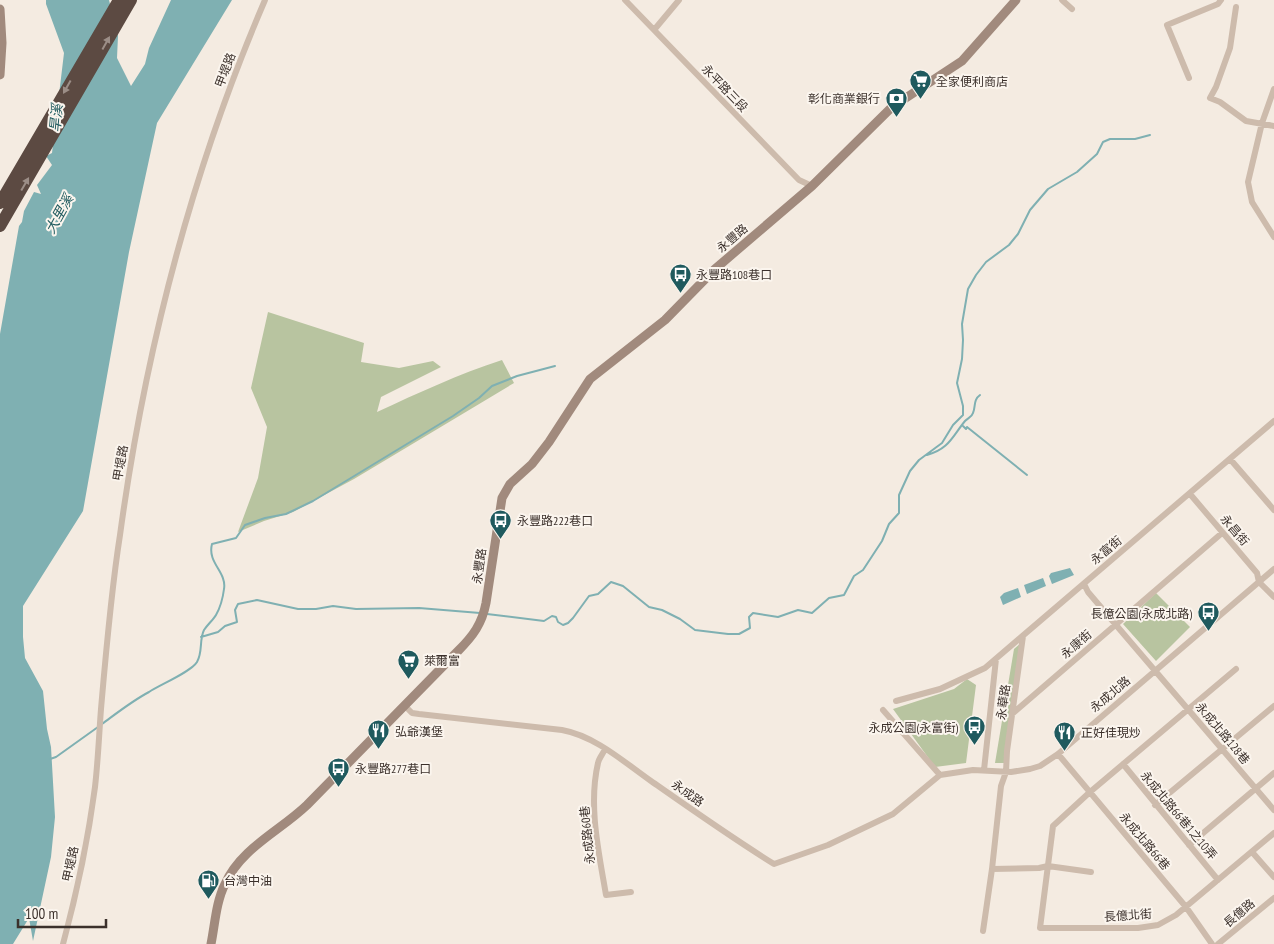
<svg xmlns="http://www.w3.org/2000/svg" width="1274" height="944" font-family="'PT Sans Narrow','Noto Sans TC',sans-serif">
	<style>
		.green { fill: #b8c4a0 }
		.water { fill: #7fb0b2 }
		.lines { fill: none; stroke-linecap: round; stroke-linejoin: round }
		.stream { stroke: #7fb0b2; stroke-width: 2 }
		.street { stroke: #cdbbac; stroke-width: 6 }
		.secondary { stroke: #a18a7d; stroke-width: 9 }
		.highway { stroke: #5c4a42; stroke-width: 12 }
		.oneway { fill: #9c8e87 }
		.labels { text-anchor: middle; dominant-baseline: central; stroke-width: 4; stroke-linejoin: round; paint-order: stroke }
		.street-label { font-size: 12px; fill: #3b302b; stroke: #fbf5ee }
		.poi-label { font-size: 12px; fill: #3b302b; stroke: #fbf5ee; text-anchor: start }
		.water-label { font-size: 14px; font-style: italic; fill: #1f5a5e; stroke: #fbf5ee }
	</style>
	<rect width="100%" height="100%" fill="#f4ebe1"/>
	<!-- green -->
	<path class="green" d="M268 312 364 343 361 362 399 368 433 361 441 367 381 397 377 412C418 393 459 374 502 360L514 383 354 479 293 512 264 521 238 532 258 478 267 427 251 388Z
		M1156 593 1190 627 1156 661 1123 624Z
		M1021 643 1005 763H995L1014 649Z
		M967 679 976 685 966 763 935 767 893 709 954 689Z"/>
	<!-- water -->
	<path class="water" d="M46 0H109L118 36 117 58 131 86 145 64 149 48 171 0H232L157 123 129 252 83 511 23 606V637L25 658 43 691 47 729 51 747 55 817 51 857 33 941 29 918 13 944H0V334L19 226 22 222 24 211 34 192 41 194 37 185 52 165 46 156 52 153 64 53 46 4Z
		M1070 568 1074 575 1052 584 1049 576 1051 573Z
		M1043 578 1046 586 1027 594 1024 585Z
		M1018 588 1021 597 1003 605 1000 597 1004 593Z"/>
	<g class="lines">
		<!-- stream -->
		<path class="stream" d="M963 426 966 429 967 427 1027 475
			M927 455C949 449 952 437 965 421 968 418 972 417 973 413 976 406 973 400 980 395
			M487 614 544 621 552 616 556 617 558 622 563 625 568 623 573 618 589 596 598 594 611 582 623 586 649 607 662 610 680 619 695 630 728 634H739L750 628 749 617 753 613 778 617 798 610 812 613 829 598 844 595 854 576 863 570 882 541 889 524 899 513V495L910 471 919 460 942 443 953 425 963 415V406L957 383 962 359 963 340 962 324 968 289 976 275 986 262 1009 245 1018 234 1030 210 1048 189 1077 172 1097 154 1103 142 1110 139H1135L1150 135
			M201 637 218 632 225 626 237 622 235 610 238 604 257 600 298 609H316L333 606 356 609 419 608 480 613
			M102 724C117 713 132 701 149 692 159 685 191 672 197 662 203 652 199 640 204 630 208 624 213 620 216 615 220 608 223 597 224 589 227 572 207 563 212 544L236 538 245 525 265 518 286 514 313 501 453 416 479 398 492 386 517 376 555 366
			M50 759 56 757 98 727"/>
		<!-- street -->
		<path class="street" d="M625 0 799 180 812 186
			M1062 0 1072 9
			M1236 7 1230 48 1216 87 1210 98 1220 102 1246 121 1274 126
			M654 30 679 0
			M1189 78 1167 25 1218 4 1221 0
			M1274 89 1262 123 1248 182 1252 202 1274 237
			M1230 459 1274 510
			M1190 494 1257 573 1259 582 1274 597
			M1084 584 1088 592 1116 625 1274 810
			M1236 669 1090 792 1053 826 1040 928H1138L1158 925 1176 915 1274 833
			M896 701 940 689 985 668 1274 421
			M405 706 412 713 419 714 562 730C595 736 624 762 651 781 691 809 732 838 774 864L828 845 893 814 940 775 973 770 1011 772 1030 769 1040 766 1058 754 1274 569
			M883 710 940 775
			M1012 714 1222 533
			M605 749C603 754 599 758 598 763 588 806 599 853 606 895L631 892
			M1058 754 1186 907 1212 944
			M1123 764 1218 880
			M984 770 996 659
			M1155 805 1274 706
			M1189 845 1274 773
			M1252 852 1274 877
			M992 869 1039 868 1048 866 1091 872
			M983 931 992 869 1001 786 1006 772 1007 751 1023 636
			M63 944C77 892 88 840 95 787 98 761 99 735 101 709 106 651 111 592 120 535 145 352 192 170 265 0
			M1218 944 1274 898"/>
		<!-- secondary -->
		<path class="secondary" d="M0 9 2 43 0 75
			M211 944C215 924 216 902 225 884 241 848 280 831 307 805L458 651C473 636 482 624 486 603L502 498 510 484 532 464 549 442 590 379 665 320 715 269 812 186 892 107 962 61 1016 0"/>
		<!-- highway -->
		<path class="highway" d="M0 203 119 0
			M0 226 131 0"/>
	</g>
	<!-- one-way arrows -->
	<defs><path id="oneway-solid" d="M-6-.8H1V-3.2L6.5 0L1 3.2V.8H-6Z" transform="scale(1.25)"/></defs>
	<g class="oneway">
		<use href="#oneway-solid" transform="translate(106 43) rotate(-61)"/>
		<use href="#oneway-solid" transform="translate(67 87) rotate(119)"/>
		<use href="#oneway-solid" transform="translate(25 184) rotate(-60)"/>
	</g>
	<!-- icons -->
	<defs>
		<symbol id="supermarket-pin" viewBox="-11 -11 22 30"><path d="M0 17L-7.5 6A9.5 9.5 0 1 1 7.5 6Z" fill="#1f5a5e" stroke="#fbf5ee"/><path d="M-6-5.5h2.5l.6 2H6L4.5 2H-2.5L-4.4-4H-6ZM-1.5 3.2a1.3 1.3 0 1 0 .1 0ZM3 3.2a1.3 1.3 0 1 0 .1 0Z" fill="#fff"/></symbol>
		<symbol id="bank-pin" viewBox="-11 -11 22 30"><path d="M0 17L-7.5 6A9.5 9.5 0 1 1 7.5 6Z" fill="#1f5a5e" stroke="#fbf5ee"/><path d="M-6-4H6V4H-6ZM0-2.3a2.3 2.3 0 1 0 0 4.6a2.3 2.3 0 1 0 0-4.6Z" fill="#fff"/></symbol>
		<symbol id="bus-pin" viewBox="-11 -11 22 30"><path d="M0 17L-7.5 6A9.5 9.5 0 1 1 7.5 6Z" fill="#1f5a5e" stroke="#fbf5ee"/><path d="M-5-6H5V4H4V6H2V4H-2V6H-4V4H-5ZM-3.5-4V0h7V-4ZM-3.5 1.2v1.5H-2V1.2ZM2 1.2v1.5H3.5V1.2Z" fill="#fff"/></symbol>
		<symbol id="restaurant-pin" viewBox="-11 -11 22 30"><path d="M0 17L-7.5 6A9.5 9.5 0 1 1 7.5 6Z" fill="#1f5a5e" stroke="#fbf5ee"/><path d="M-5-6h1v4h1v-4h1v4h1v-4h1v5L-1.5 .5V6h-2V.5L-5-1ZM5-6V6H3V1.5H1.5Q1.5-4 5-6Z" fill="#fff"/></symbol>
		<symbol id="fuel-pin" viewBox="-11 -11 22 30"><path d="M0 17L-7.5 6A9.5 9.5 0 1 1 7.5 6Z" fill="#1f5a5e" stroke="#fbf5ee"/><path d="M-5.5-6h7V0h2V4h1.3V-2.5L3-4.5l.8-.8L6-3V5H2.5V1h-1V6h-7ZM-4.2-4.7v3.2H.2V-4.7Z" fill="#fff"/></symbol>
	</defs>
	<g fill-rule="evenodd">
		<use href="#supermarket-pin" x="908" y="68" width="25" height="34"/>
		<use href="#bank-pin" x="884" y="86" width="25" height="34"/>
		<use href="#bus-pin" x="668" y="262" width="25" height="34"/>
		<use href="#bus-pin" x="488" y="508" width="25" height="34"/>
		<use href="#bus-pin" x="1196" y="600" width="25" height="34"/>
		<use href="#supermarket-pin" x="396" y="648" width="25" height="34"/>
		<use href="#bus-pin" x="962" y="714" width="25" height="34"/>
		<use href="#restaurant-pin" x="366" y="718" width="25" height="34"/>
		<use href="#restaurant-pin" x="1052" y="720" width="25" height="34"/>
		<use href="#bus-pin" x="326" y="756" width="25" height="34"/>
		<use href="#fuel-pin" x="196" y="868" width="25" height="34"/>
	</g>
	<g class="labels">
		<!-- street labels -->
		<g class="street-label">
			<text transform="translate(225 70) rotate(-69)">甲堤路</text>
			<text transform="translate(725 88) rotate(46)">永平路三段</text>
			<text transform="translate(732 238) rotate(-41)">永豐路</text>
			<text transform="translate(120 463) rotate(-80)">甲堤路</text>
			<text transform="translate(1235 530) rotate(49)">永昌街</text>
			<text transform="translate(1106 550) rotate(-40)">永富街</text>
			<text transform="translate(479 566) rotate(-82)">永豐路</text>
			<text transform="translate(1076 644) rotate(-41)">永康街</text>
			<text transform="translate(1110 694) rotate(-40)">永成北路</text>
			<text transform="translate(1003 702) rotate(-82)">永華路</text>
			<text transform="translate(1223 733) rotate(50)">永成北路128巷</text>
			<text transform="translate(688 793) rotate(35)">永成路</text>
			<text transform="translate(1179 815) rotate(50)">永成北路66巷1之10弄</text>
			<text transform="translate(587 835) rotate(-96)">永成路60巷</text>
			<text transform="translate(1145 841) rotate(50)">永成北路66巷</text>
			<text transform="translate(70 864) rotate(-78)">甲堤路</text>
			<text transform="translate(1239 913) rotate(-40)">長億路</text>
			<text transform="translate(1128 915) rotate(-4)">長億北街</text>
		</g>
		<!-- poi labels -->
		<g class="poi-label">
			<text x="936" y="81">全家便利商店</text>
			<text x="880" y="98" text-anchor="end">彰化商業銀行</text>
			<text x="696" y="274">永豐路108巷口</text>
			<text x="517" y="520">永豐路222巷口</text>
			<text x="1192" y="613" text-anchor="end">長億公園(永成北路)</text>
			<text x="424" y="660">萊爾富</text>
			<text x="958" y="727" text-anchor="end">永成公園(永富街)</text>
			<text x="395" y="731">弘爺漢堡</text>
			<text x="1081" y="732">正好佳現炒</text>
			<text x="355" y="768">永豐路277巷口</text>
			<text x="224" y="880">台灣中油</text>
		</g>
		<!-- water labels -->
		<g class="water-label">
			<text transform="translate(56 118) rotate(-85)">旱溪</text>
			<text transform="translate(59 214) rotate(-61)">大里溪</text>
		</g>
	</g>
	<!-- scale -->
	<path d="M18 919v8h88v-8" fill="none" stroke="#3b302b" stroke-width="2.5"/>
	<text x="25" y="919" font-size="15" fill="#3b302b" stroke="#fbf5ee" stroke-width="4" paint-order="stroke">100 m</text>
</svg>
